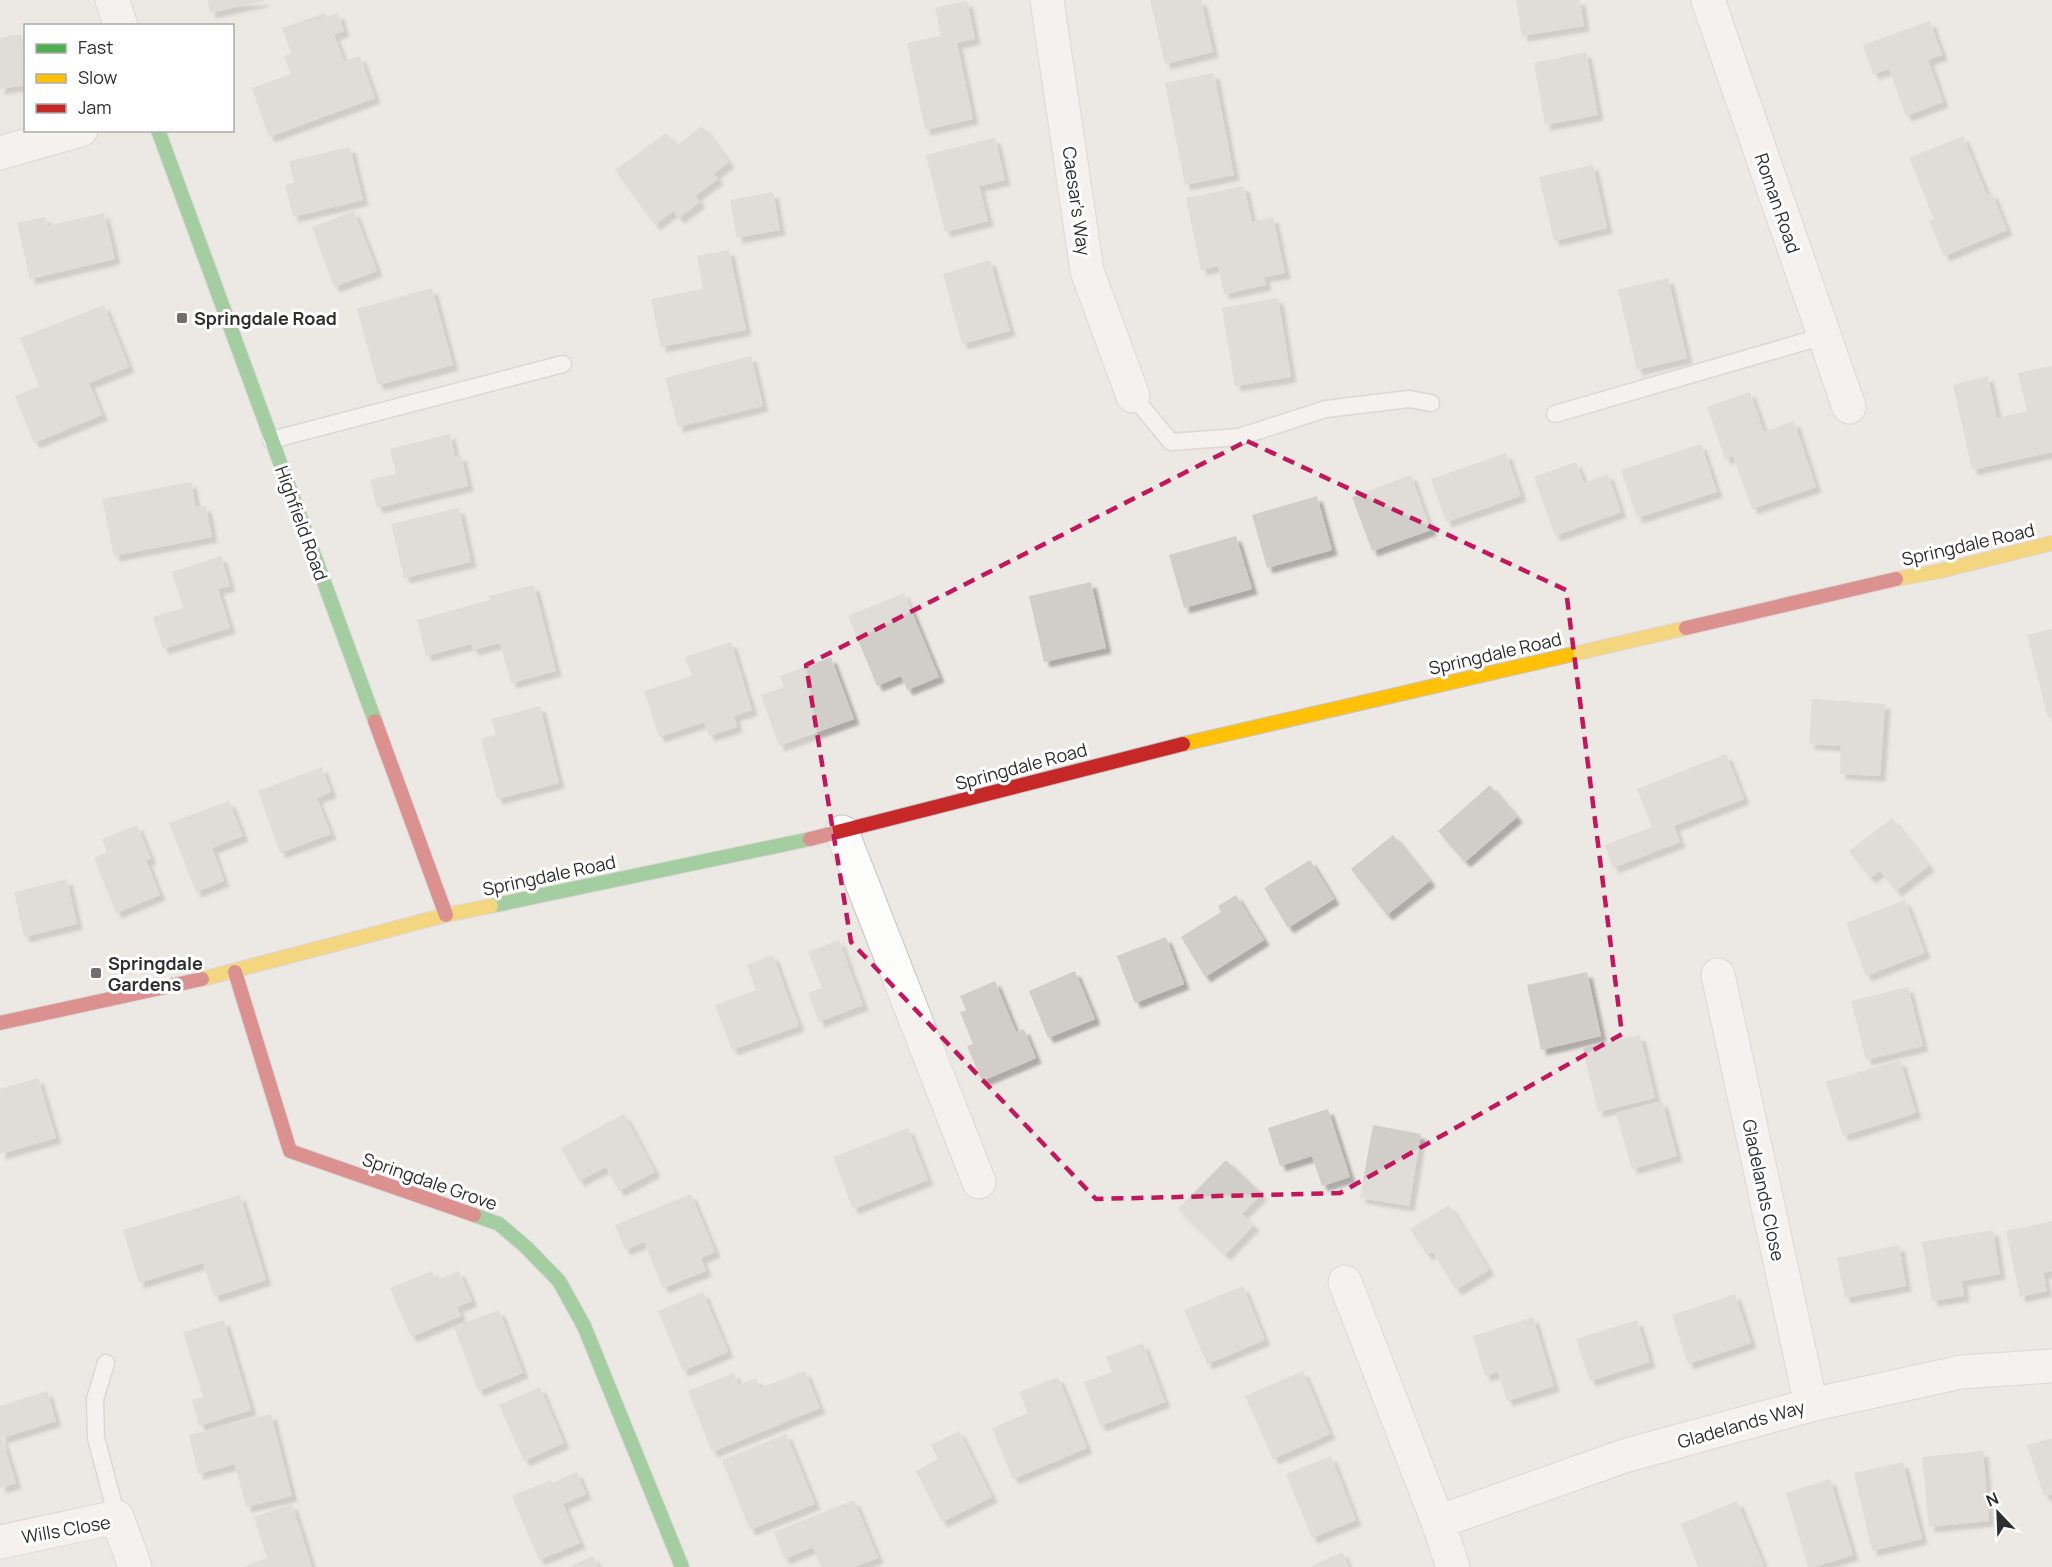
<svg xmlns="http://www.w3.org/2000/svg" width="2052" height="1567" font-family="Manrope,sans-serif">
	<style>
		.building { fill: #d1ceca; filter: url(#shadow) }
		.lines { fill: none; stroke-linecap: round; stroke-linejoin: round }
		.lane-casing { stroke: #c6c5c5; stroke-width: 19 }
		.street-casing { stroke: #c6c5c5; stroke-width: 35 }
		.fast-casing { stroke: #c6c5c5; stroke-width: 16 }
		.slow-casing { stroke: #c6c5c5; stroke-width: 16 }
		.jam-casing { stroke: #c6c5c5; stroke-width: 16 }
		.lane { stroke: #fcfcfb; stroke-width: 16 }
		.street { stroke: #fcfcfb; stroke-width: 33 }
		.fast { stroke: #4caf50; stroke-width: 14 }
		.slow { stroke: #ffc107; stroke-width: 14 }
		.jam { stroke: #c62828; stroke-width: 14 }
		.marked { fill: none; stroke: #c2185b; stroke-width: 4.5; stroke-dasharray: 12 8; stroke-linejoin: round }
		.poi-dot { fill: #706f6e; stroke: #fff; stroke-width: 2 }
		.labels { text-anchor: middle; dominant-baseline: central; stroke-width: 6; stroke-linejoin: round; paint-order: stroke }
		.street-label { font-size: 18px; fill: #2e2e2e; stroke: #fff }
		.poi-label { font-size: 18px; font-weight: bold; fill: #2e2e2e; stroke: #fff; text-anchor: start }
	</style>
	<defs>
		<filter id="shadow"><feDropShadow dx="5.5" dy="5.5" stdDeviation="1.5" flood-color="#0004"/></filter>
	</defs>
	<rect width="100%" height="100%" fill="#ece8e4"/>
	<!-- building -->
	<path class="building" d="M208 0H264V1L210 13Z
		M1150 0H1201L1213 52 1165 64Z
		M1516 0H1580L1584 26 1522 36Z
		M967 1 975 39 957 43 973 119 925 130 907 43 941 36 935 8Z
		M325 13 327 17 338 13 344 31 334 35 344 61 360 56 375 98 269 137 252 88 291 74 284 56 291 53 282 28Z
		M1930 21 1942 55 1928 60 1943 102 1906 116 1889 69 1873 74 1863 45Z
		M21 34 26 58V85L0 89V38Z
		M1586 52 1598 115 1545 125 1534 63Z
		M1214 73 1234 175 1185 185 1165 83Z
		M702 126 729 162 714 174 718 179 695 196 700 202 679 218 673 211 655 225 615 170 666 133 676 146Z
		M1963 136 1987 195 1992 193 2007 230 1944 256 1929 221 1934 219 1909 158Z
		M995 138 1005 180 979 186 988 221 945 232 926 155Z
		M350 147 363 200 293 217 285 185 294 182 289 161Z
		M1593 165 1607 228 1554 241 1539 177Z
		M1244 186 1252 222 1273 217 1285 273 1264 277 1266 285 1224 294 1218 266 1201 270 1186 198Z
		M773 192 780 230 737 238 730 200Z
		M354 211 377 271 334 287 312 227Z
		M104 213 115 259 30 279 17 223 46 217 48 226Z
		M729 250 746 330 661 347 651 299 703 289 697 256Z
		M990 260 1010 331 962 344 943 274Z
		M1668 278 1687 358 1637 370 1618 290Z
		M432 288 453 365 378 385 357 309Z
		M1278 298 1291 377 1235 386 1222 308Z
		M104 305 129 367 89 383 102 415 34 443 15 396 39 386 20 338Z
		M751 356 763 406 678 427 665 378Z
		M2052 366V452L1972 470 1953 385 1988 376 1997 418 2027 411 2018 373Z
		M1750 392 1764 432 1794 421 1816 487 1752 509 1733 456 1725 459 1707 407Z
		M450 434 455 457 461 455 468 486 377 508 370 480 396 474 390 449Z
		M1701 444 1717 492 1637 518 1621 470Z
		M1506 453 1521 496 1446 522 1431 479Z
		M1576 462 1584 483 1608 474 1621 512 1555 536 1534 477Z
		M1411 475 1431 530 1372 551 1352 497Z
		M191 482 196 507 206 506 212 537 114 556 102 499Z
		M1317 496 1332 550 1267 568 1252 515Z
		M459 508 471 562 404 578 391 524Z
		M1236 536 1252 589 1184 608 1169 555Z
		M221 556 230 586 218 589 230 628 163 649 153 617 183 608 172 572Z
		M1091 582 1106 648 1044 662 1029 596Z
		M534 585 556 671 511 683 500 643 473 650 471 644 426 656 417 620 490 600 489 596Z
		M904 593 939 677 907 690 901 676 877 686 848 616Z
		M2052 629V717L2048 718 2027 635Z
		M731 642 752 710 734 716 737 727 709 736 704 722 659 737 644 691 692 676 685 657Z
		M831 657 854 719 779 746 761 695 784 687 780 676Z
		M1812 699 1885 704 1880 776 1840 774 1841 746 1809 744Z
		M540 706 559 783 497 799 481 739 496 735 491 719Z
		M1726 754 1744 799 1674 826 1680 842 1613 868 1605 845 1652 827 1637 789Z
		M322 767 331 792 317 798 331 834 280 853 258 791Z
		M1490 785 1517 817 1465 862 1438 831Z
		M229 801 243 836 212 848 224 881 196 892 169 823Z
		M1892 818 1929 866 1896 891 1880 871 1870 878 1849 851Z
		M137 825 151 859 146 860 160 895 116 913 94 858 107 852 102 839Z
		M1393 835 1430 881 1387 915 1351 869Z
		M1310 860 1334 899 1288 928 1264 888Z
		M67 879 77 924 24 937 14 892Z
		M1236 895 1264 940 1205 977 1181 937 1221 912 1218 906Z
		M1905 900 1925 953 1866 976 1846 923Z
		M1166 937 1184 984 1135 1003 1117 956Z
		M839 940 863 1005 819 1022 808 993 822 988 808 952Z
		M773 955 799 1026 732 1050 715 1005 756 990 747 965Z
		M1075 971 1095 1019 1048 1038 1029 991Z
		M1587 972 1601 1036 1541 1050 1527 985Z
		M995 981 1016 1032 1024 1029 1036 1058 982 1081 967 1046 973 1044 960 1012 966 1010 960 996Z
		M1908 987 1923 1046 1866 1060 1851 1001Z
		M1640 1035 1655 1098 1598 1112 1583 1048Z
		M1900 1060 1916 1113 1843 1136 1826 1082Z
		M38 1078 56 1138 0 1154V1089Z
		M1662 1101 1677 1156 1632 1169 1616 1113Z
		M1328 1109 1350 1177 1322 1186 1312 1156 1280 1166 1268 1128Z
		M624 1114 655 1172 619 1191 606 1167 579 1181 561 1148Z
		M1373 1125 1421 1134 1409 1206 1360 1198Z
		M908 1128 928 1180 853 1209 833 1157Z
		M1226 1160 1262 1194 1242 1214 1254 1225 1225 1255 1178 1209Z
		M691 1194 715 1252 701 1258 706 1271 663 1288 644 1242 625 1250 615 1225Z
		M240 1195 266 1280 214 1297 203 1263 139 1283 123 1230Z
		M1449 1205 1489 1270 1456 1290 1433 1252 1427 1255 1410 1229Z
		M2052 1221V1271L2043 1273 2047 1291 2020 1297 2006 1231Z
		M1993 1230 2000 1274 1962 1281 1964 1296 1932 1301 1922 1242Z
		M1899 1245 1906 1286 1845 1298 1837 1258Z
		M432 1271 436 1280 459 1271 472 1301 457 1307 461 1316 411 1337 390 1288Z
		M1243 1286 1265 1340 1207 1364 1184 1310Z
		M703 1292 728 1352 683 1371 658 1311Z
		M1735 1294 1751 1343 1688 1364 1672 1315Z
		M499 1310 523 1373 478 1391 454 1327Z
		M1533 1317 1554 1386 1507 1401 1498 1372 1485 1376 1473 1336Z
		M224 1320 251 1410 199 1426 192 1400 203 1397 183 1332Z
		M1637 1320 1650 1362 1590 1381 1576 1339Z
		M1143 1343 1165 1402 1100 1426 1084 1382 1112 1372 1106 1357Z
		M805 1371 820 1408 712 1452 688 1391 734 1373 738 1385 756 1378 760 1388Z
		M1303 1371 1330 1434 1273 1459 1245 1396Z
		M1058 1377 1087 1448 1013 1479 992 1428 1028 1413 1019 1392Z
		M540 1387 564 1443 524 1461 499 1405Z
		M47 1391 56 1421 2 1438 16 1483 0 1488V1406Z
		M271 1414 292 1496 246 1507 235 1464 198 1474 189 1435Z
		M959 1431 992 1497 942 1522 916 1471 938 1459 931 1445Z
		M786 1434 815 1504 750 1530 722 1460Z
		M2052 1438V1494L2044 1496 2027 1445Z
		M1983 1451 1989 1521 1929 1527 1922 1457Z
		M1331 1456 1356 1520 1312 1538 1286 1474Z
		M1903 1462 1922 1539 1872 1551 1854 1473Z
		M577 1472 586 1494 563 1504 580 1543 539 1560 512 1496 551 1480 552 1483Z
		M1830 1479 1853 1555 1814 1567H1808L1786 1493Z
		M854 1500 878 1558 854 1567H821L813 1547 784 1559 774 1532Z
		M1737 1501 1764 1566 1698 1567 1681 1524Z
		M292 1504 312 1567H243L267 1558 254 1517Z
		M1342 1552 1349 1567H1310Z
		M593 1556 598 1567H569Z"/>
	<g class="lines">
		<defs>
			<path id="lane" d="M1133 396 1171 442 1239 437 1326 409 1409 399 1431 403
				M1555 414 1824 336
				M271 440 563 364
				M106 1363 95 1399 96 1438 117 1517"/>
			<path id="street" d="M112 0 121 26
				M1047 0 1087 271 1133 396
				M1708 0 1849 407
				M0 153 81 130
				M842 832 979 1182
				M1718 975 1811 1405
				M1345 1282 1438 1522 1453 1567
				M1438 1522 1624 1456 1811 1405 1961 1372 2052 1366
				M0 1542 117 1517 135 1567"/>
			<path id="fast" d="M158 130 375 721
				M491 906 810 839
				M474 1215 499 1224 526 1247 559 1281 584 1326 682 1567"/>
			<path id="slow" d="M1896 579 1940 571 2052 543
				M1183 744 1686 628
				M202 979 446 915 491 906"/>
			<path id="jam" d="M1686 628 1896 579
				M375 721 446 915
				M810 839 1183 744
				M235 972 290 1151 474 1215
				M0 1023 202 979"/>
		</defs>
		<!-- lane casing -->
		<use href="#lane" class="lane-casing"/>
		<!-- street casing -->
		<use href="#street" class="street-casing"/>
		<!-- fast casing -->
		<use href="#fast" class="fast-casing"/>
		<!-- slow casing -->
		<use href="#slow" class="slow-casing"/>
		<!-- jam casing -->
		<use href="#jam" class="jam-casing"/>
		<!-- lane -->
		<use href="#lane" class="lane"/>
		<!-- street -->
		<use href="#street" class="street"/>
		<!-- fast -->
		<use href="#fast" class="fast"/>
		<!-- slow -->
		<use href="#slow" class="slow"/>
		<!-- jam -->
		<use href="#jam" class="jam"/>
	</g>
	<!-- marked area -->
	<path d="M0 0H2052V1567H0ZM1247 441 1566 590 1622 1034 1340 1193 1096 1199 851 942 806 665Z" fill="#ece8e4" fill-opacity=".55" fill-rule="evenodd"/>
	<path class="marked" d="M1247 441 1566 590 1622 1034 1340 1193 1096 1199 851 942 806 665Z"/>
	<!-- markers -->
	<g class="poi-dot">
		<rect x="176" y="312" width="12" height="12" rx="3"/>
		<rect x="90" y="967" width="12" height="12" rx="3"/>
	</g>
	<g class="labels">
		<!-- street labels -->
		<g class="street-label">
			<text transform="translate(1077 201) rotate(82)">Caesar's Way</text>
			<text transform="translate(1778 203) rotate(71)">Roman Road</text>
			<text transform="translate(302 523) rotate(70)">Highfield Road</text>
			<text transform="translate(1968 544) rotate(-13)">Springdale Road</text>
			<text transform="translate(1495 653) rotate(-13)">Springdale Road</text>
			<text transform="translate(1021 766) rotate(-15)">Springdale Road</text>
			<text transform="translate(549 875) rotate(-12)">Springdale Road</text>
			<text transform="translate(430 1181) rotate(19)">Springdale Grove</text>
			<text transform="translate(1764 1190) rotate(78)">Gladelands Close</text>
			<text transform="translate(1741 1424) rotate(-16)">Gladelands Way</text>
			<text transform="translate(66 1529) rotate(-10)">Wills Close</text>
		</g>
		<!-- poi labels -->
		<g class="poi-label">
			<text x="194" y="318">Springdale Road</text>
			<text x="108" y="963">Springdale<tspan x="108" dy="21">Gardens</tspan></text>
		</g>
	</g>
	<!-- legend -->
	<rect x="24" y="24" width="210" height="108" fill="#ffffff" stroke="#ababab" stroke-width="1.5"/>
	<rect x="36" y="44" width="30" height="9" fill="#4caf50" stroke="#ababab" stroke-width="1.5"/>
	<text x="78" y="54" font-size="18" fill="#2e2e2e">Fast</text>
	<rect x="36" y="74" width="30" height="9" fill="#ffc107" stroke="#ababab" stroke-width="1.5"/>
	<text x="78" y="84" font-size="18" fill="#2e2e2e">Slow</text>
	<rect x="36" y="104" width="30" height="9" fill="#c62828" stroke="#ababab" stroke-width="1.5"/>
	<text x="78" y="114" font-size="18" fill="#2e2e2e">Jam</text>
	<!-- north arrow -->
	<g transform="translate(1998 1513) rotate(337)" stroke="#ffffff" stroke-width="4.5" paint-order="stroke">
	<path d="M0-4.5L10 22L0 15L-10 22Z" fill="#2e2e2e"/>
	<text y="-9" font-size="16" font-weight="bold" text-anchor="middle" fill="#2e2e2e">N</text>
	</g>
</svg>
